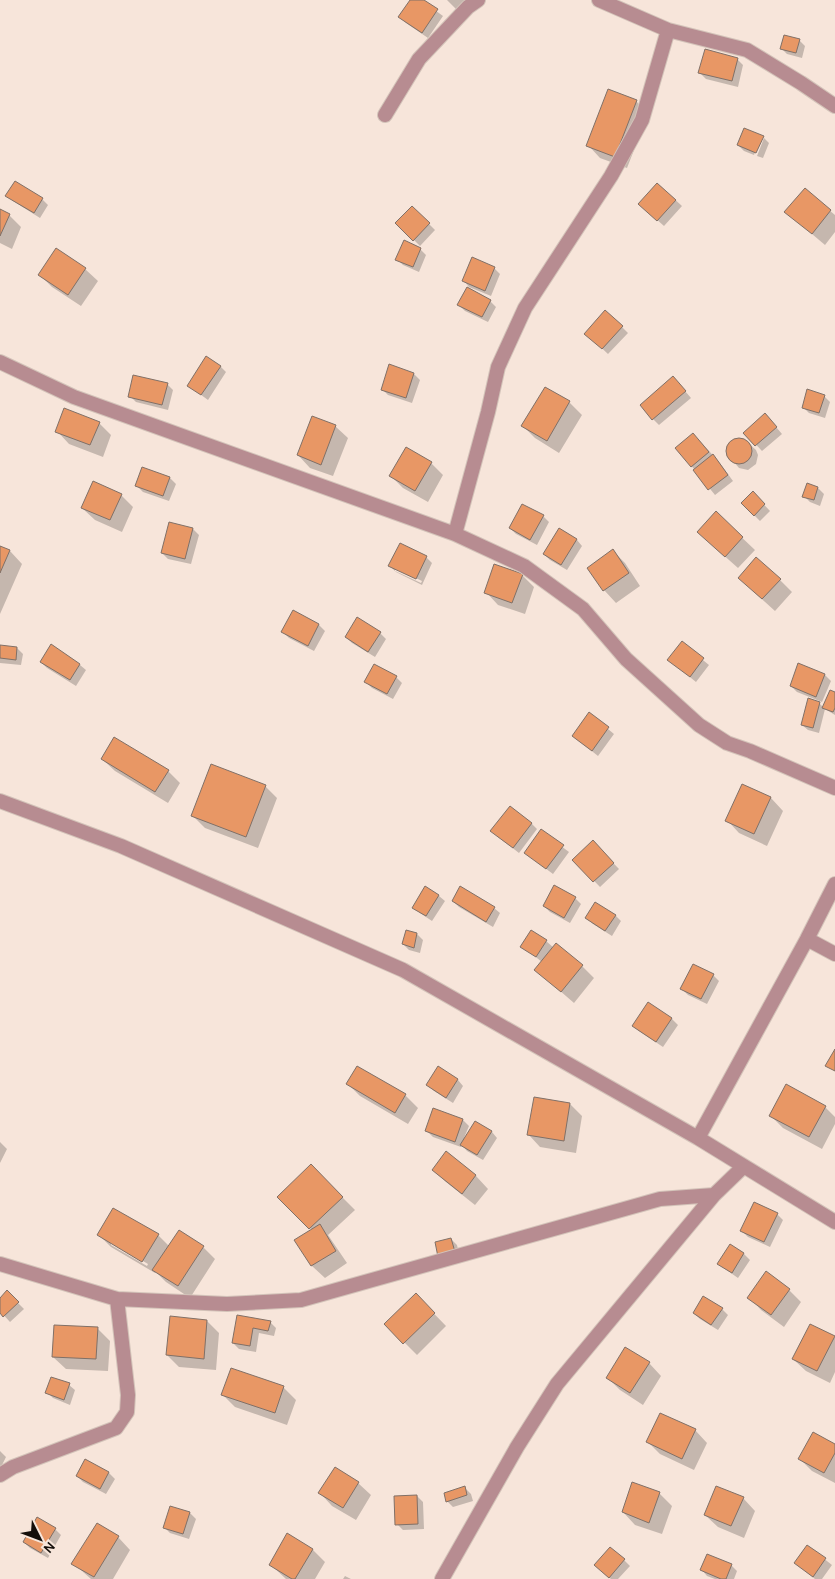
<svg xmlns="http://www.w3.org/2000/svg" width="835" height="1579" font-family="Karla,sans-serif">
	<style>
		.shadow { fill: #0003; fill-rule: evenodd }
		.building { fill: #e89765; stroke: #807067 }
		.lines { fill: none; stroke-linecap: round; stroke-linejoin: round }
		.minor-casing { stroke: #d3c3b9; stroke-width: 16 }
		.minor { stroke: #b78c91; stroke-width: 14 }
	</style>
	<rect width="100%" height="100%" fill="#f7e5da"/>
	<!-- shadow -->
	<path class="shadow" d="M411 0H421L443 16 428 38 406 23 400 17Z
		M447 0H466L457 10Z
		M799 40 805 46 802 58 787 54 781 48Z
		M737 59 743 65 738 87 706 79 700 73Z
		M636 101 648 114 627 168 600 158 588 145Z
		M763 137 764 138H761L754 155 744 151 738 145Z
		M764 138 769 143 763 158 757 156Z
		M658 184 682 206 664 226 646 210Z
		M805 190 835 215V232L825 245 786 212Z
		M7 195 42 199 48 205 40 218 13 201Z
		M412 207 435 230 420 246 397 223Z
		M0 211 9 215 21 227 12 249 0 243Z
		M420 249 426 255 419 272 403 265 397 259Z
		M56 250 85 269 98 281 81 306 52 287 40 275Z
		M494 268 500 274 491 296 469 287 464 281Z
		M490 301 496 307 488 322 465 311 459 305Z
		M622 327 628 333 608 354 592 339Z
		M220 366 226 372 208 400 189 386Z
		M414 374 420 380 412 403 388 395 382 389Z
		M167 384 173 390 168 410 136 402 130 396Z
		M679 384 691 398 659 425 653 419Z
		M546 388 569 402 582 415 559 453 535 438 523 426Z
		M824 396 830 402 825 418 809 413 803 407Z
		M771 421 782 434 762 451 745 433Z
		M99 423 111 435 103 457 69 444 57 431Z
		M335 426 348 438 333 476 310 468 298 455Z
		M737 439 746 441 756 450 758 455 756 464 748 470 739 468 727 454 729 444Z
		M699 440 719 462 733 481 715 495 677 448Z
		M431 463 443 475 428 502 403 488 391 476Z
		M143 469 170 478 176 484 169 501 143 492 137 486Z
		M808 484 818 488 824 494 820 506 810 502 804 496Z
		M753 493 770 511 760 521 742 503Z
		M121 495 133 507 122 532 95 520 82 508Z
		M716 513 755 550 738 568 711 544Z
		M543 516 549 522 537 545 516 534 510 528Z
		M193 529 199 535 191 564 168 559 162 553Z
		M560 530 577 540 582 546 567 570 550 560 544 554Z
		M0 547 10 551 22 564 0 614Z
		M613 551 625 563 640 586 616 603 604 590 588 568Z
		M426 557 432 563 422 585 396 572 390 566ZM395 568 422 581 421 583 395 571Z
		M522 575 534 587 525 614 498 605 486 592Z
		M780 580 792 592 775 611 752 590Z
		M293 612 319 625 325 631 314 651 289 638 283 632Z
		M380 633 386 639 375 657 352 643 346 637Z
		M682 643 709 665 696 682 675 665Z
		M0 646 17 648 23 654 21 665 0 663Z
		M41 662 80 665 86 670 76 686 47 668Z
		M825 675 831 681 822 702 797 692 791 686Z
		M396 677 402 683 393 699 372 688 366 682Z
		M835 693V715L825 709 819 733 808 730 802 725 819 703 824 708Z
		M590 714 614 734 598 756 573 736Z
		M102 759 168 771 180 783 168 803 115 771Z
		M743 785 771 798 783 811 767 846 739 833 727 820Z
		M265 786 277 798 258 848 205 828 193 816Z
		M531 823 537 829 519 853 498 837Z
		M541 831 569 852 553 874 525 853Z
		M593 842 619 869 600 887 574 860Z
		M426 888 439 896 445 901 432 921 420 913 414 907Z
		M575 898 581 904 570 923 550 912 544 906Z
		M453 901 494 908 500 913 493 927 459 907Z
		M615 915 621 921 612 936 593 924 587 918Z
		M417 934 423 940 420 953 409 950 403 944Z
		M546 941 554 948 582 966 594 978 574 1003 536 970 542 962 522 946Z
		M713 975 719 981 707 1004 688 995 682 989Z
		M648 1004 672 1019 678 1025 663 1047 639 1031 634 1025Z
		M358 1067 405 1095 418 1108 408 1124 360 1096 348 1084Z
		M458 1080 463 1086 453 1103 434 1091 428 1085Z
		M535 1098 570 1104 582 1116 576 1153 540 1147 528 1134Z
		M825 1107 835 1117V1124L822 1149 783 1128 771 1116Z
		M434 1110 463 1120 469 1126 464 1138 465 1139 475 1122 492 1132 497 1138 483 1160 467 1151 462 1145 461 1147 433 1137 427 1131Z
		M0 1142 7 1149 0 1163Z
		M446 1153 476 1176 488 1189 475 1205 446 1182 433 1170Z
		M311 1166 355 1210 328 1235 347 1263 325 1278 312 1266 296 1240 312 1230 279 1197Z
		M777 1214 783 1220 770 1247 748 1237 742 1231Z
		M99 1235H158L169 1246 203 1247 215 1259 190 1298 166 1282 156 1272 155 1273 111 1247ZM111 1242 148 1264 147 1266 111 1245Z
		M451 1239 457 1245 460 1258 446 1262Z
		M730 1246 744 1254 750 1260 738 1278 725 1269 719 1264Z
		M789 1290 801 1302 784 1327 761 1310 749 1297Z
		M7 1292 24 1309 10 1322 0 1311V1299Z
		M416 1295 446 1326 417 1355 386 1324Z
		M722 1309 728 1315 718 1330 700 1319 694 1313Z
		M238 1317 270 1322 276 1328 274 1336 259 1333 256 1352 239 1349 233 1343Z
		M207 1321 219 1333 216 1370 179 1367 167 1355Z
		M811 1325 835 1338V1372L830 1383 806 1371 793 1359Z
		M97 1328 110 1341 108 1371 66 1369 53 1357Z
		M649 1363 661 1376 643 1405 620 1390 608 1378Z
		M69 1385 75 1390 70 1405 53 1398 47 1392Z
		M283 1387 296 1400 287 1425 235 1407 223 1395Z
		M695 1430 707 1443 694 1470 660 1454 648 1442Z
		M835 1446V1483L812 1471 800 1459Z
		M0 1451 6 1457 0 1469Z
		M85 1460 109 1473 115 1479 106 1494 83 1482 77 1476Z
		M335 1469 358 1483 371 1495 356 1520 332 1506 320 1493Z
		M465 1488 471 1494 473 1501 453 1507 447 1501Z
		M659 1493 672 1506 662 1534 635 1525 623 1512Z
		M417 1496 423 1502 424 1529 403 1530 397 1524Z
		M743 1498 755 1511 744 1538 718 1527 705 1515Z
		M190 1513 196 1519 189 1539 170 1533 164 1527Z
		M55 1529 61 1535 48 1558 30 1548 24 1542Z
		M288 1535 313 1550 325 1562 315 1579H286L271 1565Z
		M118 1537 130 1550 113 1579H91L73 1563Z
		M808 1546 832 1565 822 1579H815L795 1563Z
		M624 1560 630 1566 618 1579H611L601 1571Z
		M731 1565 737 1571 734 1579H715L707 1576 702 1570Z
		M345 1576 351 1579H343Z"/>
	<!-- building -->
	<path class="building" d="M410 0H424L438 9 422 33 398 17Z
		M784 35 800 39 796 53 780 49Z
		M705 49 738 58 732 81 698 73Z
		M608 89 637 100 615 157 586 146Z
		M744 128 764 136 756 153 737 145Z
		M15 181 43 198 34 213 5 196Z
		M657 183 676 200 657 221 638 204Z
		M805 188 831 210 812 234 784 212Z
		M412 206 430 223 413 241 395 223Z
		M0 209 10 214 0 236Z
		M404 240 421 248 413 267 395 260Z
		M56 248 86 268 68 295 38 275Z
		M472 257 495 267 485 291 462 281Z
		M467 287 491 300 482 317 457 305Z
		M605 310 623 326 602 349 584 334Z
		M206 356 221 366 201 395 187 386Z
		M389 364 414 373 406 398 381 390Z
		M133 375 168 383 162 405 128 397Z
		M673 376 686 391 652 420 640 405Z
		M545 387 570 401 547 441 521 426Z
		M807 389 825 395 819 413 802 408Z
		M64 408 100 422 90 445 55 432Z
		M765 413 777 427 755 446 743 433Z
		M312 416 336 425 321 465 297 455Z
		M693 433 709 452 691 467 675 448Z
		M726 451a13 13 0 1 1 26 0a13 13 0 1 1-26 0Z
		M406 447 432 462 415 491 389 476Z
		M713 454 728 475 708 490 693 470Z
		M142 467 170 477 163 496 135 486Z
		M93 481 122 494 110 520 81 508Z
		M807 483 818 487 814 500 802 497Z
		M753 491 765 504 754 516 741 503Z
		M522 504 544 515 530 540 509 528Z
		M716 511 743 537 725 557 697 532Z
		M169 522 193 528 185 559 161 553Z
		M559 528 577 539 561 565 543 554Z
		M400 543 427 556 416 579 388 566Z
		M0 546 10 550 0 573Z
		M613 549 629 573 603 591 587 568Z
		M756 557 781 579 762 599 738 578Z
		M494 564 523 574 512 603 484 593Z
		M293 610 319 624 308 646 281 632Z
		M357 617 381 632 368 652 345 637Z
		M682 641 704 658 690 677 667 660Z
		M51 644 80 664 70 680 40 662Z
		M0 645 17 647 16 660 0 658Z
		M798 663 825 674 816 697 790 686Z
		M374 664 397 676 387 694 364 682Z
		M830 690 835 692V708L833 712 822 708Z
		M808 698 820 702 813 728 801 725Z
		M589 712 609 727 592 751 572 736Z
		M114 737 169 770 155 792 101 759Z
		M211 764 266 785 246 837 191 816Z
		M742 784 771 797 754 834 725 821Z
		M510 806 532 823 513 848 490 831Z
		M541 829 564 845 546 869 524 853Z
		M593 840 614 863 593 882 572 860Z
		M554 885 576 897 564 918 543 906Z
		M425 886 439 895 426 916 412 908Z
		M460 886 495 907 486 922 452 901Z
		M595 902 616 915 605 931 585 918Z
		M406 930 417 933 414 948 402 944Z
		M531 930 547 940 536 957 520 947Z
		M556 943 583 965 561 992 534 970Z
		M693 964 714 974 701 999 680 989Z
		M648 1002 672 1018 656 1042 632 1026Z
		M835 1049V1071L825 1066Z
		M357 1066 406 1094 395 1113 346 1084Z
		M438 1066 458 1079 446 1098 426 1085Z
		M786 1084 826 1106 809 1137 769 1116Z
		M534 1097 570 1103 564 1141 527 1135Z
		M433 1108 463 1119 455 1142 425 1131Z
		M475 1121 492 1131 477 1155 460 1145Z
		M446 1151 476 1175 462 1194 432 1170Z
		M311 1164 343 1197 309 1229 277 1197Z
		M754 1202 778 1213 764 1242 740 1231Z
		M113 1208 159 1234 142 1262 97 1235Z
		M320 1224 336 1251 311 1266 294 1240Z
		M179 1230 204 1246 178 1286 152 1270Z
		M451 1238 455 1252 438 1257 435 1242Z
		M730 1244 744 1253 732 1273 717 1264Z
		M766 1271 790 1289 771 1315 747 1298Z
		M7 1290 19 1302 3 1317 0 1313V1298Z
		M416 1293 435 1313 403 1344 384 1324Z
		M703 1296 723 1308 711 1325 693 1313Z
		M237 1315 271 1321 268 1331 253 1328 250 1346 232 1343Z
		M170 1316 207 1320 204 1359 166 1355Z
		M810 1324 835 1336 817 1371 792 1359Z
		M54 1325 98 1327 96 1359 52 1357Z
		M625 1347 650 1362 630 1393 606 1378Z
		M231 1368 284 1386 275 1413 221 1395Z
		M51 1377 70 1383 64 1400 45 1393Z
		M660 1413 696 1429 682 1459 646 1442Z
		M813 1432 835 1444V1453L824 1473 798 1459Z
		M85 1459 109 1472 100 1489 76 1476Z
		M335 1467 359 1482 343 1508 318 1493Z
		M632 1482 660 1492 649 1523 622 1512Z
		M465 1486 467 1495 446 1502 444 1493Z
		M716 1486 744 1497 731 1526 704 1515Z
		M417 1495 418 1524 395 1525 394 1496Z
		M170 1506 190 1512 183 1534 163 1528Z
		M37 1517 56 1528 41 1553 23 1542Z
		M97 1523 119 1536 94 1577 71 1564Z
		M287 1533 313 1549 295 1579H292L269 1565Z
		M807 1545 826 1558 813 1577 794 1563Z
		M610 1547 625 1559 609 1578 594 1565Z
		M707 1554 732 1564 726 1579H721L700 1570Z"/>
	<g class="lines">
		<defs>
			<path id="minor" d="M599 0 668 30 747 50 801 83 835 106
				M385 115 419 59 468 7 478 0
				M0 362 74 397 455 534 524 566 583 609 626 659 699 725 727 743 750 751 835 788
				M455 534 488 412 498 367 525 308 611 176 642 120 668 30
				M0 801 121 846 403 970 698 1138 835 1222
				M807 939 835 954
				M698 1138 807 939 835 884
				M0 1264 117 1299 227 1304 301 1300 660 1199 714 1195
				M0 1475 13 1467 116 1428 127 1412 128 1395 117 1299
				M442 1579 517 1447 557 1384 714 1195 743 1167"/>
		</defs>
		<!-- minor casing -->
		<use href="#minor" class="minor-casing"/>
		<!-- minor -->
		<use href="#minor" class="minor"/>
	</g>
	<!-- north arrow -->
	<g transform="translate(40 1539) rotate(132)" stroke="#f7e5da" stroke-width="4" paint-order="stroke">
	<path d="M0-4L9 19L0 12L-9 19Z" fill="#140e0a"/>
	<text y="-8" font-size="14" font-weight="bold" text-anchor="middle" fill="#140e0a">N</text>
	</g>
</svg>
